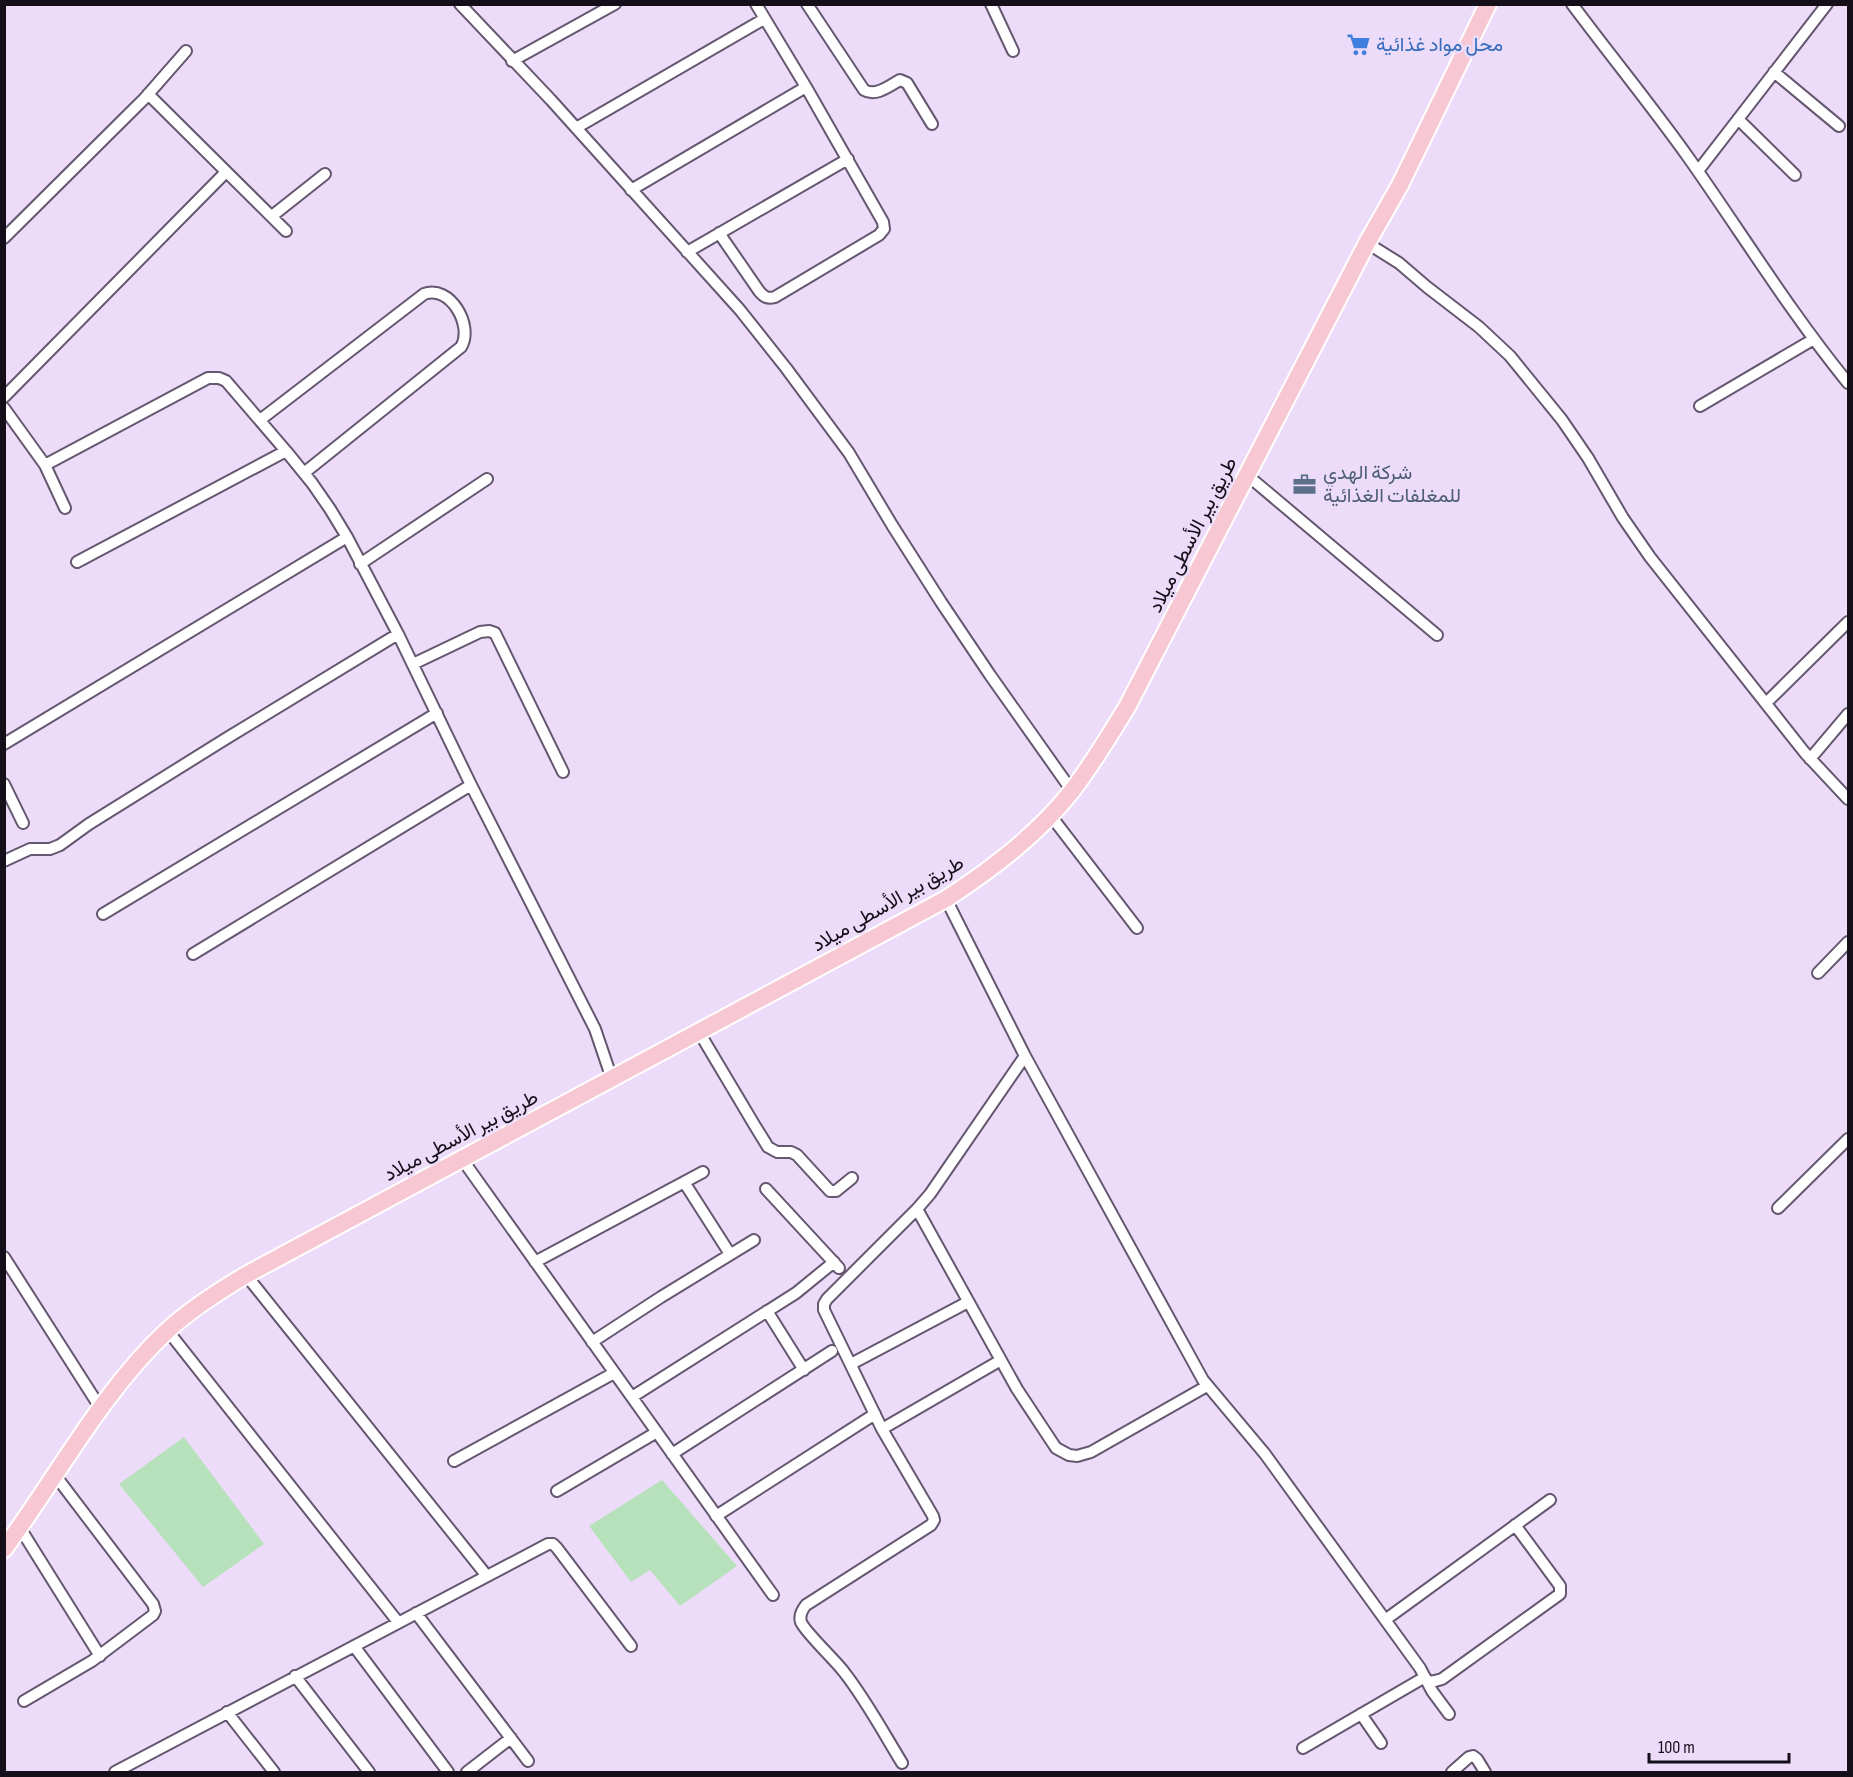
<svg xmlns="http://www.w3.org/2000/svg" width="1853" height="1777" font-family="'Sofia Sans Condensed',Vazirmatn,sans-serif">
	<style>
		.green { fill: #b6e1ba }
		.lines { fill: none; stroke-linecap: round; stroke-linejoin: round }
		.minor-casing { stroke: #65576f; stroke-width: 14 }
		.primary-casing { stroke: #fff; stroke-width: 20 }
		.minor { stroke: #fff; stroke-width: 10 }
		.primary { stroke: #f7c8d3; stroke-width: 16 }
		.labels { text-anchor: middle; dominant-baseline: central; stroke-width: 5; stroke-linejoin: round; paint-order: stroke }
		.shop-label { font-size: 20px; fill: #366cbe; stroke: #eddcf9; text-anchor: start }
		.service-label { font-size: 20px; fill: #4e5e75; stroke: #eddcf9; text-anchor: start }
		.street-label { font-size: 20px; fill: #150f19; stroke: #eddcf9 }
	</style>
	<rect width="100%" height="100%" fill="#eddcf9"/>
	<!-- green -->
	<path class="green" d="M184 1437 264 1544 203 1587 119 1484Z
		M662 1480 737 1566 680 1606 650 1570 631 1582 589 1526Z"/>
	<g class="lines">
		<defs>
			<path id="minor" d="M460 4 551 100 740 310 786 368 849 453 892 525 941 602 990 675 1072 791
				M807 4 864 90C876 97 889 86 900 80L907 83 932 124
				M991 4 1013 51
				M1572 4C1610 55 1651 105 1688 157 1741 232 1790 312 1848 383
				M512 61 615 4
				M1774 72 1839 126
				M148 94 286 231
				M1738 119 1795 175
				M576 128 764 19
				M1698 171 1827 4
				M631 190 806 87
				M272 216 325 174
				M719 233 759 291C764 297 767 299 775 297L879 235 884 229 883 222 806 87 756 4
				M4 238 144 99 186 51
				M1367 243 1399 263 1427 287 1479 327 1510 356 1562 420 1588 458 1623 518 1650 557 1805 753 1848 799
				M687 252 848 159
				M4 397 226 172
				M1700 406 1814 339
				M4 408 45 465
				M260 420 424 294C450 284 474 326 461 347L304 473
				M1247 475 1437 635
				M65 508 45 465 208 378H219L226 381 286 451 312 483 330 509 347 537 398 634
				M77 562 286 451
				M360 564 487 479
				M413 664 480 632 489 631 495 633 563 772
				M1766 703 1848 622
				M4 744 347 537
				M1810 759 1848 714
				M4 784 23 823
				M1051 816 1137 928
				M4 861 30 849H50L60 845 89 824 227 738 398 634 471 785 595 1029 612 1079
				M946 899 1025 1056 1203 1380 1265 1454 1420 1668 1432 1691 1449 1714
				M103 914 437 713
				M193 954 471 785
				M1818 973 1848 942
				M699 1032 755 1126 768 1147 777 1152H791L797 1155 830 1191H836L852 1178
				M462 1159 773 1595
				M684 1182 730 1254
				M766 1189 839 1268
				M1778 1208 1848 1139
				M917 1209 1017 1389 1052 1442 1056 1448 1069 1455 1077 1456 1091 1452 1207 1386
				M4 1257 101 1409
				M535 1262 703 1172
				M246 1275 487 1576
				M767 1311 804 1370
				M168 1331 398 1622
				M592 1342 661 1297 754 1240
				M851 1364 968 1302
				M632 1397 796 1293 834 1262
				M882 1429 1001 1360
				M672 1454 832 1351
				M454 1461 614 1373
				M557 1491 657 1432
				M716 1516 875 1414
				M20 1528 100 1656
				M416 1613 528 1761
				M1385 1620 1550 1500
				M354 1646 448 1772
				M295 1676 369 1772
				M1427 1682 1435 1681 1442 1679 1560 1594V1586L1515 1525
				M24 1701 92 1661 153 1615 155 1611 153 1604 55 1475
				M227 1712 274 1772
				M1361 1714 1381 1743
				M1303 1748 1425 1677
				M902 1763C883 1732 866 1700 844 1672 836 1661 804 1631 801 1622 799 1616 802 1610 806 1605L931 1525 934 1520 933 1516 882 1429 824 1310V1304L827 1299 917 1209 930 1194 1025 1056
				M115 1772 548 1544H553L557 1548 631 1646
				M467 1772 511 1738
				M1452 1772 1469 1757 1473 1756 1477 1759 1485 1772"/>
			<path id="primary" d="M4 1549C57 1477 103 1390 168 1330 192 1308 219 1291 246 1275L946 899C992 869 1037 835 1071 792 1092 765 1109 736 1127 707L1367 243 1400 185 1488 4"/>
		</defs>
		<!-- minor casing -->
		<use href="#minor" class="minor-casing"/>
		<!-- primary casing -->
		<use href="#primary" class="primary-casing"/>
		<!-- minor -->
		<use href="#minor" class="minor"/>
		<!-- primary -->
		<use href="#primary" class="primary"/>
	</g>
	<!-- icons -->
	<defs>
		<symbol id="supermarket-bare" viewBox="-9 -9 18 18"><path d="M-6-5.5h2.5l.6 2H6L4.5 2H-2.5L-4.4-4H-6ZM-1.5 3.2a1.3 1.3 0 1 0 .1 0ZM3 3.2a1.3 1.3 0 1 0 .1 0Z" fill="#3f7fe0" stroke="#eddcf9" stroke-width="2.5" paint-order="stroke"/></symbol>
		<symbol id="office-bare" viewBox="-9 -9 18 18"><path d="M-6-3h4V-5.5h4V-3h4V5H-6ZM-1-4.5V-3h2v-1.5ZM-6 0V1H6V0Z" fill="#5c6f8a" stroke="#eddcf9" stroke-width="2.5" paint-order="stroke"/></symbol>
	</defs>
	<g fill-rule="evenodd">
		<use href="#supermarket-bare" x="1342" y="28" width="33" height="33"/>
		<use href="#office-bare" x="1288" y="468" width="33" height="33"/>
	</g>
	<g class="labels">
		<!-- shop labels -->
		<g class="shop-label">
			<text x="1376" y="45">محل مواد غذائية</text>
		</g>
		<!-- service labels -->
		<g class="service-label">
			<text x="1323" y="473">شركة الهدي<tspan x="1323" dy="23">للمغلفات الغذائية</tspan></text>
		</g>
		<!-- street labels -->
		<g class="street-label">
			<text transform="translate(1193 535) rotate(-63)">طريق بير الأسطى ميلاد</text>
			<text transform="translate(888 904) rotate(-30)">طريق بير الأسطى ميلاد</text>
			<text transform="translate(461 1136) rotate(-28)">طريق بير الأسطى ميلاد</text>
		</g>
	</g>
	<!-- border -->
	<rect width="1853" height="1777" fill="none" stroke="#150f19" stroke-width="12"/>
	<!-- scale -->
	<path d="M1649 1753v9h140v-9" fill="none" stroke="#150f19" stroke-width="3"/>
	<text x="1658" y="1753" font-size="18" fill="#150f19" stroke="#eddcf9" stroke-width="4.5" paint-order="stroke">100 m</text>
</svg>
